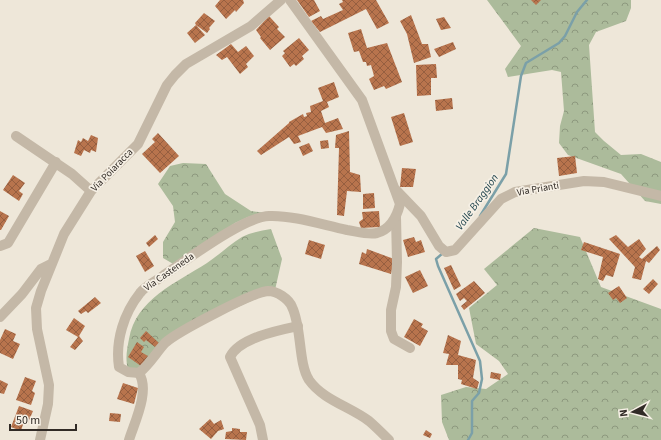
<svg xmlns="http://www.w3.org/2000/svg" width="661" height="440" font-family="'Source Sans 3',sans-serif">
	<style>
		.forest { fill: url(#forest-crowns) }
		.lines { fill: none; stroke-linecap: round; stroke-linejoin: round }
		.stream { stroke: #7ba0a8; stroke-width: 2.5 }
		.building { fill: url(#building-cross-hatch) }
		.minor { stroke: #c4b8a7; stroke-width: 10 }
		.tertiary { stroke: #c4b8a7; stroke-width: 10 }
		.labels { text-anchor: middle; dominant-baseline: central; stroke-width: 3.5; stroke-linejoin: round; paint-order: stroke }
		.street-label { font-size: 10px; fill: #312b26; stroke: #f6f0e5 }
		.water-label { font-size: 11px; font-style: italic; fill: #21454e; stroke: #f6f0e5 }
	</style>
	<defs>
		<pattern id="forest-crowns" width="20" height="18" patternUnits="userSpaceOnUse"><rect width="20" height="18" fill="#acbb9b"/><path d="M2 6a3 3 0 1 1 6 0M12 15a3 3 0 1 1 6 0" fill="none" stroke="#8d987e"/></pattern>
		<pattern id="building-cross-hatch" width="8" height="8" patternUnits="userSpaceOnUse"><rect width="8" height="8" fill="#b8744d"/><path d="M0 0l8 8M0 8l8-8" fill="none" stroke="#965f40"/></pattern>
	</defs>
	<rect width="100%" height="100%" fill="#eee7d9"/>
	<!-- forest -->
	<path class="forest" d="M487 0H631V8L626 21 596 32 589 45 595 132 604 141 621 155 641 154 661 162V204L645 201 621 174 568 155 559 143 560 126 564 111 561 72 552 70 508 77 505 69 521 46Z
		M183 163 206 164 225 194 251 211 267 213 248 217 235 223 175 265 163 258V242L175 222 173 206 158 184 170 166Z
		M534 228 580 237 601 287 661 309V440H449L442 422 441 395 466 387 486 389 508 374 499 361 476 344 469 308 497 285 484 269Z
		M271 229 282 259 275 290 161 342 138 369H128C125 359 127 349 129 339 136 299 176 283 207 263 219 255 229 245 242 237 251 232 261 231 271 229Z"/>
	<g class="lines">
		<!-- stream -->
		<path class="stream" d="M480 216 506 174 521 76 526 63 559 43 565 36 577 12 587 0
			M443 253 436 259 438 266 480 361 482 379 479 393 472 401V433L468 440"/>
	</g>
	<!-- building -->
	<path class="building" d="M220 0H243L244 3 236 12 235 10 226 19 215 6Z
		M297 0H314L320 11 309 17Z
		M342 0H376L389 23 377 29 366 9 320 32 311 21 321 16 323 19 343 10 339 4 343 2Z
		M531 0H541L536 5Z
		M204 13 215 21 209 28 210 29 207 33 196 25 205 35 195 43 187 33 196 25 195 23Z
		M411 15 422 44H428L431 57 414 63 407 34 400 21Z
		M269 16 279 27 277 29 285 37 270 50 260 38 261 37 256 30Z
		M444 17 451 28 441 30 436 19Z
		M361 29 367 48 387 43 402 82 386 89 384 86 374 90 369 79 374 76 371 65 367 66 366 62H363L359 51 354 52 348 33Z
		M299 38 309 50 302 56 304 59 296 66 294 64 290 67 282 56 285 53 283 51Z
		M453 42 456 49 439 57 434 49Z
		M231 44 238 52 246 46 254 56 246 64 248 67 240 74 227 57 222 60 216 55Z
		M436 64 437 78H431V95L417 96 416 65Z
		M334 82 339 97 327 102 329 107 321 111 325 123 338 118 343 129 326 133 322 127 298 136 301 142 294 144 289 137 261 155 257 151 289 123V122L303 114 304 117 307 116 306 113 311 112 310 106 323 101 318 88Z
		M452 98 453 109 436 111 435 100Z
		M404 113 413 142 400 146 391 117Z
		M349 131 350 172 360 175 361 192 347 191 344 216 337 215 339 148H335L336 135Z
		M158 133 179 156 160 173 142 154 155 142 152 139Z
		M91 135 98 138 96 152 91 150 90 153 84 150 81 156 74 153 78 140 81 142 83 138 88 141Z
		M328 140 329 148 321 149 320 141Z
		M309 143 313 151 303 156 299 147Z
		M575 156 577 173 559 176 557 158Z
		M402 168 416 169 413 187H400Z
		M13 175 25 183 19 191 23 194 19 201 3 190Z
		M374 193 375 208 363 209V194Z
		M0 211 9 216 1 230H0Z
		M379 211 380 227 361 228 359 222 363 219 362 212Z
		M155 235 158 239 149 247 146 243Z
		M616 235 628 247 639 239 646 249 639 257 642 259 657 246 660 250 649 263 646 261 641 280 632 278 635 267 609 239Z
		M414 237 416 242 421 240 425 252 408 257 403 240Z
		M309 240 325 245 321 259 305 254Z
		M584 242 620 254 613 277 606 275 603 281 598 279 603 257 581 250Z
		M367 249 394 259 391 274 359 264 362 252 366 254Z
		M145 251 154 266 145 272 136 256Z
		M451 265 461 286 454 290 444 268Z
		M420 270 428 286 413 293 405 277Z
		M653 279 658 284 649 294 643 289Z
		M474 281 485 293 464 310 461 306 467 301 464 298 460 301 456 294Z
		M619 286 627 298 620 303 616 298 613 300 608 293Z
		M95 297 101 303 88 313 86 311 81 314 78 311Z
		M74 318 85 326 79 336 83 341 75 350 70 347 78 337 66 330Z
		M414 319 423 324 421 327 428 331 420 346 404 337Z
		M5 329 16 334 13 341 20 344 13 359 0 353V340Z
		M146 331 159 343 155 347 146 340 144 342 140 338Z
		M448 335 461 341 458 355 476 360 473 378 479 382 477 389 461 384 462 380 458 379V365H446L449 354 443 353Z
		M137 342 144 347 141 352 148 356 141 366 128 357Z
		M491 372 501 374 500 380 490 378Z
		M25 377 36 381 32 391 35 393 31 405 16 400Z
		M0 380 8 384 4 394 0 393Z
		M123 383 138 388 134 404 117 399Z
		M19 406 33 411 28 423 24 421 21 431 11 427Z
		M110 413 121 414 120 422 109 421Z
		M210 419 214 424 221 420 224 429 218 431 211 439 199 429Z
		M232 428 240 429V432H247L246 440 225 439 226 432 232 431Z
		M426 430 432 434 430 438 423 435Z"/>
	<g class="lines">
		<!-- minor -->
		<path class="minor" d="M16 136 72 174 91 191
			M396 190 421 216 439 246 446 252 455 250 501 199 515 192 584 181 604 182 661 196
			M396 217 397 262 396 287 391 310V331L394 339 410 348
			M0 246 8 243 56 162
			M0 317 22 294 41 269 51 264
			M40 440 48 404 49 385 37 329 36 308 41 291 64 234 91 191 138 144 167 85 175 75 186 64 251 26 281 0
			M129 440C135 421 150 391 139 373
			M263 440 260 425 230 357C239 338 279 330 298 326"/>
		<!-- tertiary -->
		<path class="tertiary" d="M290 0 362 100 400 204C397 216 391 229 377 233 368 235 355 231 347 230 323 225 293 215 269 216 243 217 187 260 164 275 157 281 145 286 140 293 124 313 115 341 119 367L128 372 139 373C150 364 156 353 165 343 177 332 253 292 268 291 277 291 289 299 292 307 302 327 298 363 309 380 323 400 351 407 369 421 376 427 383 434 389 440"/>
	</g>
	<g class="labels">
		<!-- street labels -->
		<g class="street-label">
			<text transform="translate(112 170) rotate(-46)">Via Poiaracca</text>
			<text transform="translate(538 189) rotate(-10)">Via Prianti</text>
			<text transform="translate(169 272) rotate(-35)">Via Casteneda</text>
		</g>
		<!-- water labels -->
		<g class="water-label">
			<text transform="translate(477 202) rotate(-55)">Valle Braggion</text>
		</g>
	</g>
	<!-- north arrow -->
	<g transform="translate(633 412) rotate(263)" stroke="#f6f0e5" stroke-width="3" paint-order="stroke">
	<path d="M0-3L7 15L0 10L-7 15Z" fill="#312b26"/>
	<text y="-6" font-size="11" font-weight="bold" text-anchor="middle" fill="#312b26">N</text>
	</g>
	<!-- scale -->
	<path d="M10 424v6h66v-6" fill="none" stroke="#312b26" stroke-width="2"/>
	<text x="16" y="424" font-size="12" fill="#312b26" stroke="#f6f0e5" stroke-width="3" paint-order="stroke">50 m</text>
</svg>
